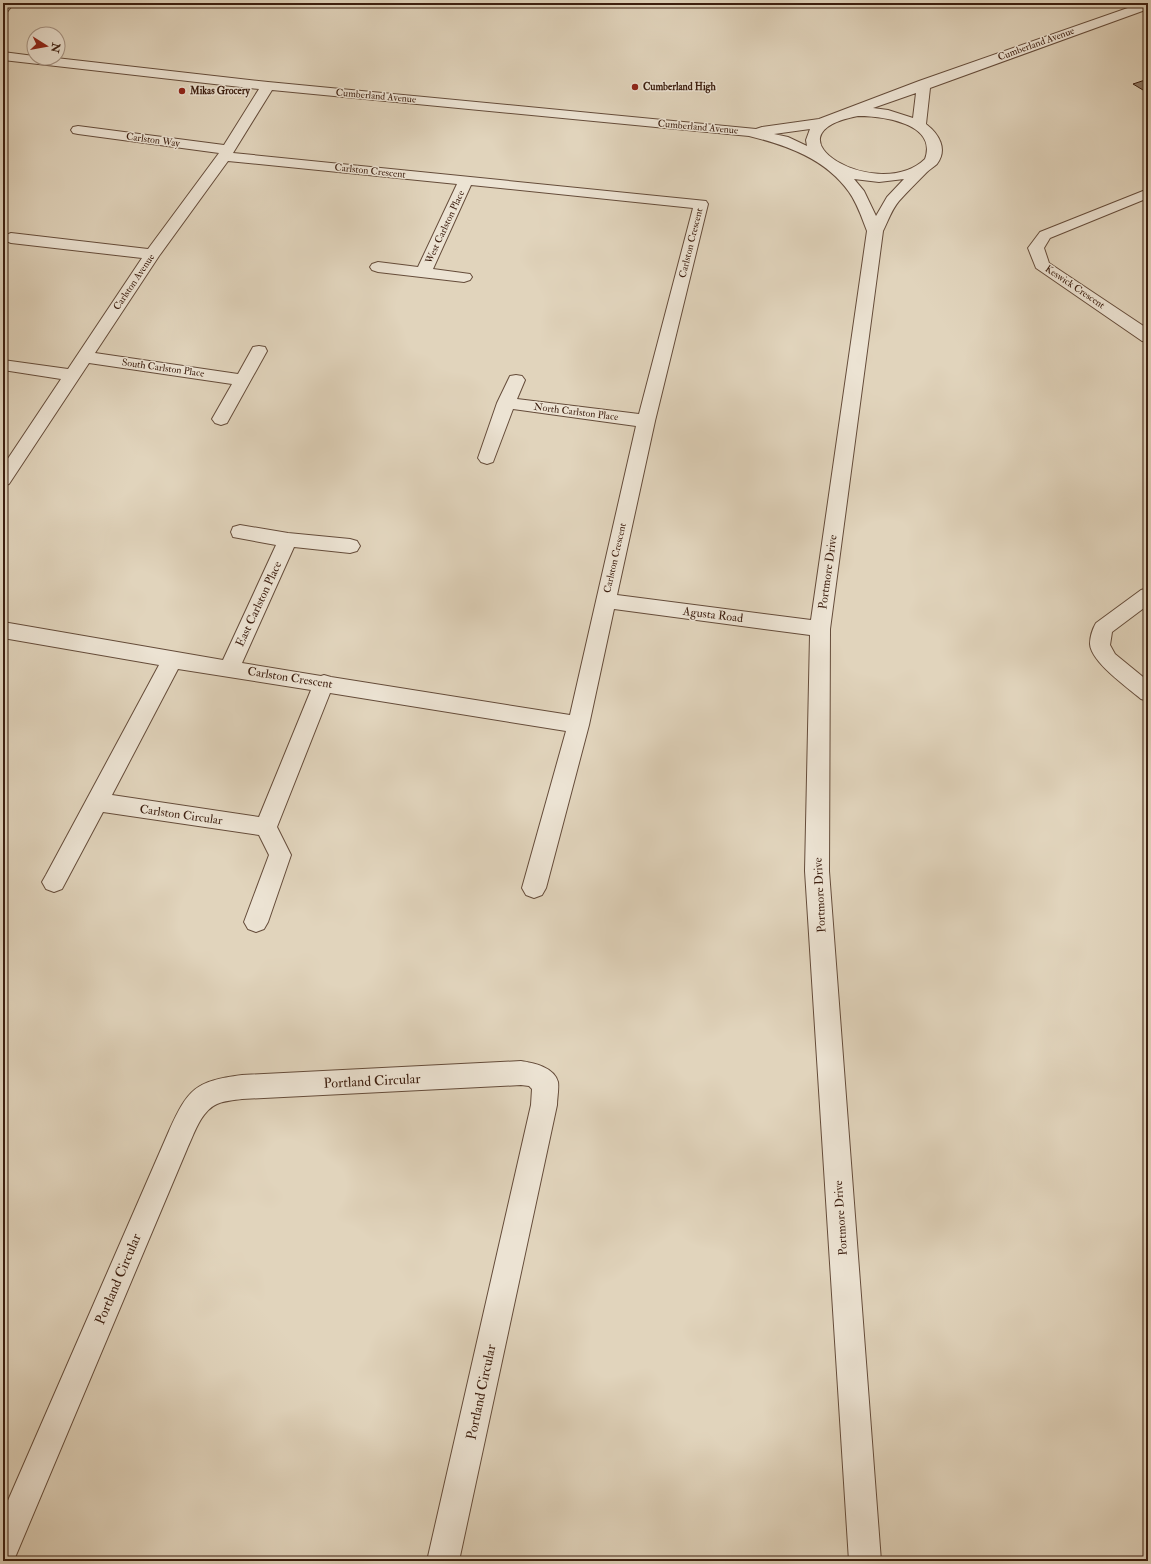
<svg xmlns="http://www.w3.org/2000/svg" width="1151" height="1564" font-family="'IM FELL Double Pica',serif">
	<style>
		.building { fill: #927d69; stroke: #3c1e0f }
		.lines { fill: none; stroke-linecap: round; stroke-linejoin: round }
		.minor-casing { stroke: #654c3a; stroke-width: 2 }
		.minor { fill: #ece3d3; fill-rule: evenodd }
		.poi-dot { fill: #8f2418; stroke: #ece3d3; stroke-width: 1.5 }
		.labels { text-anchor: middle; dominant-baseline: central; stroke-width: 3; stroke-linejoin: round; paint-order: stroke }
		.far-street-label { font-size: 10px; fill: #3c1e0f; stroke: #ece3d3 }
		.far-poi-label { font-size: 10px; font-weight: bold; fill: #3c1e0f; stroke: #ece3d3; text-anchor: start }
		.street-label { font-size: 12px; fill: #3c1e0f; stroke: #ece3d3 }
		.near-street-label { font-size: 14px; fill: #3c1e0f; stroke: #ece3d3 }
	</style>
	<rect width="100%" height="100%" fill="#e1d4bc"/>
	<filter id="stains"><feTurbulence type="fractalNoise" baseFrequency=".005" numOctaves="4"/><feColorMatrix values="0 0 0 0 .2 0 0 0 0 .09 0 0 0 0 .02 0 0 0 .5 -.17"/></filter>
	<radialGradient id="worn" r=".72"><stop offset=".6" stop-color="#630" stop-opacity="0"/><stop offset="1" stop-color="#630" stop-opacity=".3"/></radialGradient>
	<!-- building -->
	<path class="building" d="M1148 79V93L1133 84Z"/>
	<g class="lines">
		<defs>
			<path id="minor" d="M3 3H14L7 12 3 13Z
				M1142 3H1148V9L930 88 926 124C939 134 948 149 937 164 934 167 930 169 927 172 918 181 908 191 899 201 892 209 888 221 883 231L830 629 829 871 881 1561H849L805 871 810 635 614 609 589 725 546 888 542 895 534 898 526 895 522 888 566 731 330 693 277 827 291 855 268 922 264 929 256 932 248 929 244 922 269 855 259 835 103 812 62 889 54 892 46 889 42 882 46 875 159 665 3 638V622L223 660 276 545 233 537 231 532 233 527 240 525 288 533 350 539 357 541 360 546 357 551 350 553 294 547 242 663 321 676 324 675 331 677 570 715 636 426 513 409 493 462 487 464 481 462 478 458 497 403 510 376 516 375 522 376 525 380 517 399 639 414 693 208 471 185 433 269 470 274 472 277 470 280 464 282 378 272 372 270 370 267 372 264 378 262 418 267 457 184 228 161 159 256 95 353 238 374 253 347 259 346 265 347 267 351 227 423 221 425 215 423 212 419 232 384 89 363 9 484 3 486V466L61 379 3 370V360L68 369 142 258 11 243 6 241 3 238 6 235 11 233 148 249 219 153 78 134 73 133 71 130 73 127 78 126 224 145 259 89 3 60V52L34 56V58H56L268 82 756 129 762 127 819 119 919 81ZM272 90 749 136C786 145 826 159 849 192 857 203 862 218 867 231L811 620 617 595 655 421 708 204 706 201 233 153ZM916 93 913 118 888 110 873 108ZM858 116C882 116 938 123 925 159 879 204 759 135 858 116ZM810 129 806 140 807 146 788 137 774 134ZM854 179 879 182 904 179 887 197 876 216 864 191ZM178 669 311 690 259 817 112 795Z
				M1148 189V198L1050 238 1044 248 1049 263 1148 329V342L1142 341 1036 268 1028 248 1040 232Z
				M1148 588V605L1112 632 1110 645 1115 654 1148 681V701L1141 699C1127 687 1091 662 1090 644 1090 637 1093 628 1096 623L1141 590Z
				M521 1061C534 1063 554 1067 558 1082 559 1089 557 1098 557 1105L459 1561H427L531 1105 532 1089 529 1086 521 1085 242 1099C234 1100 224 1101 217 1104 201 1111 194 1134 187 1149L14 1560 3 1561V1512L169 1131C188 1089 195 1081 242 1075Z"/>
		</defs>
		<!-- minor casing -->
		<use href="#minor" class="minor-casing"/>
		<!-- minor -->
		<use href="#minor" class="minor"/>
	</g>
	<!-- markers -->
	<g class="poi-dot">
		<circle cx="635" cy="87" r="4"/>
		<circle cx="182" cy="91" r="4"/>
	</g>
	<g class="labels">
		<!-- far-street labels -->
		<g class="far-street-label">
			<text transform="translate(1036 44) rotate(-20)">Cumberland Avenue</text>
			<text transform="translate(376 96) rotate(5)">Cumberland Avenue</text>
			<text transform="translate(698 127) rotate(5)">Cumberland Avenue</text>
			<text transform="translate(153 140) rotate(8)">Carlston Way</text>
			<text transform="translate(370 171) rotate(6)">Carlston Crescent</text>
			<text transform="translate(445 227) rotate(-65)">West Carlston Place</text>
			<text transform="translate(691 243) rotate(-76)">Carlston Crescent</text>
			<text transform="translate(134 282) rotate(-56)">Carlston Avenue</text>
			<text transform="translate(1075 287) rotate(34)">Keswick Crescent</text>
			<text transform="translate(163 368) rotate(8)">South Carlston Place</text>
			<text transform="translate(576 412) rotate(7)">North Carlston Place</text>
			<text transform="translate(615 558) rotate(-77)">Carlston Crescent</text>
		</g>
		<!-- far-poi labels -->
		<g class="far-poi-label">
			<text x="643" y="87">Cumberland High</text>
			<text x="190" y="91">Mikas Grocery</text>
		</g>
		<!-- street labels -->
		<g class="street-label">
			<text transform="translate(828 572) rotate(-82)">Portmore Drive</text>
			<text transform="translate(259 604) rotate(-65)">East Carlston Place</text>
			<text transform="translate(713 615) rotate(7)">Agusta Road</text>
			<text transform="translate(290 678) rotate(9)">Carlston Crescent</text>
			<text transform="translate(181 815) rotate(8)">Carlston Circular</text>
			<text transform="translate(820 895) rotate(-93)">Portmore Drive</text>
			<text transform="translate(841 1218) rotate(-94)">Portmore Drive</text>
		</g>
		<!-- near-street labels -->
		<g class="near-street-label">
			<text transform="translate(372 1081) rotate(-3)">Portland Circular</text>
			<text transform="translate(118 1279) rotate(-67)">Portland Circular</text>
			<text transform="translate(481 1392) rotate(-78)">Portland Circular</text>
		</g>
	</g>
	<!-- margin -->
	<rect width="1151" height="1564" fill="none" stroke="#e1d4bc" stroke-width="16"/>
	<rect x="4" y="4" width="1143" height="1556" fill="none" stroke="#3c1e0f" stroke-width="2"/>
	<rect x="8" y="8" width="1135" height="1548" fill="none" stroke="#3c1e0f"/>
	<!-- north arrow -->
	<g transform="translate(46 46) rotate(101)"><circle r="19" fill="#ece3d3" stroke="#a69485"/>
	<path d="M0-3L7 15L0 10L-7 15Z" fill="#8f2418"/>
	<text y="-6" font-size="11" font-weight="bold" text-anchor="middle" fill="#3c1e0f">N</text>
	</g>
	<rect width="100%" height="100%" filter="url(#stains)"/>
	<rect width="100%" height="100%" fill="url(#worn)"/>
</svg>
